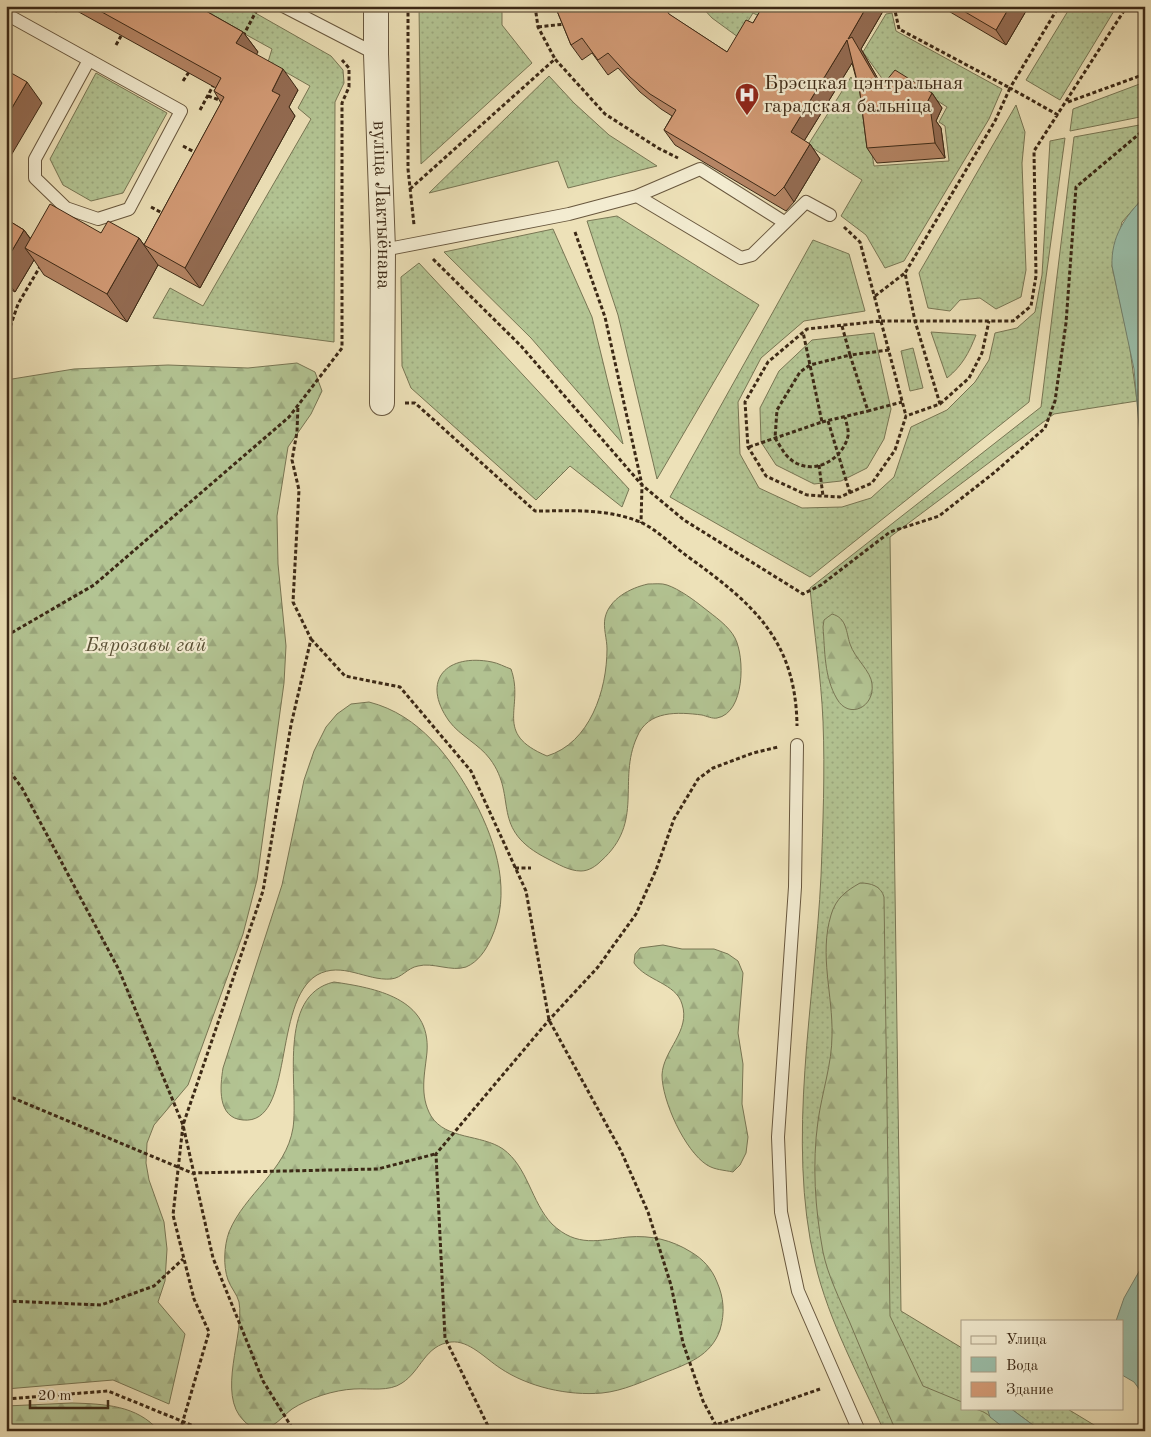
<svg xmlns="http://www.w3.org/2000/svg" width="1151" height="1437" font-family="'Old Standard TT',serif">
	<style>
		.grass { fill: url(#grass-dots); stroke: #787654 }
		.forest { fill: url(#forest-firs); stroke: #787654 }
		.water { fill: #9abea9; stroke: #74826e }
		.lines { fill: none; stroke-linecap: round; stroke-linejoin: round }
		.lane-casing { stroke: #68573e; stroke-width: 14 }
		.street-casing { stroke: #68573e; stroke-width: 26 }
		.path { stroke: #3c2916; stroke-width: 3; stroke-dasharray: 4 2.5; stroke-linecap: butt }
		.lane { stroke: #f3ecd1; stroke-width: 12 }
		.street { stroke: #f3ecd1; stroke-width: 24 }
		.wall { fill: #b58565; stroke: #3c2916 }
		.shaded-wall { fill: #946c53; stroke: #3c2916 }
		.building { fill: #d39b76; stroke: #3c2916 }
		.labels { text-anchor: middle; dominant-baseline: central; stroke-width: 4.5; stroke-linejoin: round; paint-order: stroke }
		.poi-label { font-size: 20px; fill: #3c2916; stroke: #f3ecd1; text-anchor: start }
		.street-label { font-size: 20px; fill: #3c2916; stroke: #f3ecd1 }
		.park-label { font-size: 20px; font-style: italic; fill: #5a5035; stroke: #f3ecd1 }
	</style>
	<defs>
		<pattern id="grass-dots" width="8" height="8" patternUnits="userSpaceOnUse" patternTransform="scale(1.25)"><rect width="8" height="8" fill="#b3c493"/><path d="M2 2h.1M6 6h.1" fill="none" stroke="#9ba87e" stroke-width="1.8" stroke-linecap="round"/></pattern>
		<pattern id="forest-firs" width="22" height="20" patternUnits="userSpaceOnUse" patternTransform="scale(1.25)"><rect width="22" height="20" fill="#b3c493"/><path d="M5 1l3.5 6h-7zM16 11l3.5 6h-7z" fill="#9ba87e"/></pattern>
	</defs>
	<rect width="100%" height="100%" fill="#ede1b8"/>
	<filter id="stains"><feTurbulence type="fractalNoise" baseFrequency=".004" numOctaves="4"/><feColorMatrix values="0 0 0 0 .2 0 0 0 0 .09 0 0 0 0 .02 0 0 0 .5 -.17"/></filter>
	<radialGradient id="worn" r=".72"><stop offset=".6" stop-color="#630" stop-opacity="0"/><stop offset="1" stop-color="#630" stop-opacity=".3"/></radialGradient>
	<!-- grass -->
	<path class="grass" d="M194 6H243L331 56 343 70 344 83 335 102 334 342 153 318 170 288 203 306 311 119 298 108 310 86 268 62 272 49Z
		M419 6H502V25L532 63 421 164Z
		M701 6H768L761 17 753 13 738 37 712 18Z
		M1071 6H1117L1060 100 1026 80Z
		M892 13 896 31 1002 89 989 119 904 261 885 268 866 235 841 216 862 180 808 145 851 77 863 97 874 166 949 161 945 126 939 122 947 107 905 80 886 88 881 77 863 52 886 14Z
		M96 73 167 113 123 193 91 201 63 185 50 159Z
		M549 76 574 103 609 135 657 166 568 188 558 161 429 193Z
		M1145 82V116L1070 131 1073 109Z
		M1016 105 1025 132 1022 163 1026 270 1021 297 996 309 980 298 960 300 950 311 928 308 919 273Z
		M1145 124V196L1122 222 1112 266 1129 342 1137 401 1054 414 890 537 901 1311 962 1348V1408H987L994 1421 1008 1431H884C859 1376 829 1322 815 1263 786 1140 815 1001 821 876 823 825 825 772 823 721 821 676 814 632 810 588L1041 407 1074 137Z
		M1065 138 1029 402 810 577 670 497 813 240 849 254 865 311 804 321 761 358 738 402 740 454 759 488 802 508 842 507 871 498 894 477 911 427 947 410 975 382 989 360 995 333 1017 328 1035 312 1042 275 1050 141Z
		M617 216 759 305 657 479 618 315 587 221Z
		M553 229 592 317 623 444 531 338 444 252Z
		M419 263 629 489 622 507 570 466 536 500 411 388 402 366 401 277Z
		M931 332 976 335C969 353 962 366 947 378Z
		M874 333 891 409 884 439 867 468 841 481 814 484 776 465 761 442 760 408 779 371 812 340Z
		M913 348 923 388 910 391 901 351Z
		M1010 1408H1066L1104 1431H1041Z"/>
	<!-- forest -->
	<path class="forest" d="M297 363 315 372 322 391 311 414 288 447 277 516 278 564 286 646 284 683 257 880 243 934 188 1085 154 1125 147 1143 146 1163 149 1180 164 1222 167 1249 165 1281 158 1302 185 1334 169 1404 113 1380 6 1389V380L74 369 168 365 248 368Z
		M648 584C654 584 662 583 667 585 679 589 694 600 704 608 714 616 729 626 735 638 745 657 745 713 717 718 713 719 706 716 702 715 678 712 648 710 637 737 617 781 645 822 601 861 596 866 589 871 581 871 569 871 558 864 548 859 488 829 519 798 490 759 479 744 460 736 449 721 420 680 447 653 492 662 498 663 505 667 511 669 525 708 492 733 547 756 590 743 607 690 607 649 607 639 603 628 605 618 609 599 630 588 648 584Z
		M832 614C847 618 846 632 850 644 855 659 871 671 872 684 875 707 849 720 837 699 824 677 825 651 823 627L824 620Z
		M369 702C420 715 451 758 475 802 497 844 512 894 491 939 486 950 478 962 466 967 451 972 433 962 418 966 407 968 402 978 391 979 366 981 342 961 317 975 272 1002 295 1125 243 1120 217 1118 220 1087 223 1068L282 885 304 780 314 751 326 727 337 714 351 704Z
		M860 883C871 883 881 886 884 897L890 1316 923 1386 962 1402V1408C987 1408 989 1417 1008 1431H896C880 1395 865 1359 850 1323 840 1300 828 1276 823 1252 815 1209 812 1164 818 1121 822 1092 832 1064 832 1035 833 995 819 955 831 915 836 898 846 891 860 883Z
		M663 945 682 949H714L728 954 738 961 743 973 738 1033 743 1064 742 1104 748 1137 746 1153 740 1165 733 1172C724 1170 715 1170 707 1165 685 1151 662 1101 662 1075 663 1050 691 1031 682 1004 676 983 646 981 634 963L635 954 640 948Z
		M334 982C375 988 431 998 427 1052 425 1073 419 1095 431 1116 446 1140 481 1134 503 1149 528 1167 531 1202 552 1224 577 1248 599 1240 628 1237 651 1235 672 1240 691 1252 703 1259 712 1269 717 1282 724 1298 725 1313 720 1330 711 1356 687 1364 664 1373 644 1381 623 1391 602 1393 568 1396 528 1387 500 1368 486 1359 469 1340 451 1342 425 1345 421 1371 402 1383 389 1392 370 1388 354 1389 334 1390 309 1398 292 1409 284 1415 277 1425 266 1428 258 1431 250 1427 244 1421 216 1394 245 1335 239 1302 237 1294 231 1288 228 1280 223 1266 224 1246 229 1232 245 1193 286 1171 293 1128 299 1088 276 995 334 982Z
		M72 1403C104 1404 137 1405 159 1431H6V1406Z"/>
	<!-- water -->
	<path class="water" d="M1145 196V492L1134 369 1112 266C1111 236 1125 217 1145 196Z
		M1145 1261V1397L1134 1382 1122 1375V1321H1116L1124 1298Z
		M987 1408H1010L1041 1431H1008L990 1417Z"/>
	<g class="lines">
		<defs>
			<path id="lane" d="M283 6 376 54
				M6 14 181 111 129 209 98 219 66 208 35 178V159L89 60
				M637 196 700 169 784 222
				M383 250 569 214 637 196 741 258 752 255 806 202 830 215
				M797 745 795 887 778 1137 781 1212 798 1291 859 1431"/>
			<g id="street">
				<path id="s1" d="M376 6V54L383 250 382 403"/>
			</g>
		</defs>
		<!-- lane casing -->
		<use href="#lane" class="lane-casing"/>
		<!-- street casing -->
		<use href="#street" class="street-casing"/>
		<!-- path -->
		<path class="path" d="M408 6V169L414 225
			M535 6 538 27 555 59
			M894 6 899 29 1010 88 995 121 905 273 915 321H1013L1031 306 1036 276 1034 151 1127 6
			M55 12 57 6
			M538 27 565 24
			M243 36 259 6
			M116 45 121 36
			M183 81 189 72
			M208 96 222 101
			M1068 102 1145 74
			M200 110 213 86
			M1058 115 1010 88 1059 6
			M183 146 198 154
			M410 189 555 59 605 114 658 148 678 158
			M151 207 164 214
			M844 227 860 242 906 416
			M575 232 605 317 642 485 641 523
			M433 259 521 346 642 485 684 520 803 594 821 585 890 532 939 516 995 472 1045 428 1055 401 1066 323 1076 187 1145 129
			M875 296 905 273
			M881 321H915L940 404 906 416 895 450 872 483 840 497 807 495 766 476 748 447 745 402 768 362 807 329Z
			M842 326 850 355 810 365 800 372 777 410 775 438C779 444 783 452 788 457 809 478 842 462 848 436 849 430 846 422 845 417
			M6 339 18 304 41 265
			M889 350 850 355 868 411 902 402
			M405 403H415L535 511C570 511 606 508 640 522 656 529 672 545 687 556 752 603 796 639 797 726
			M940 404 969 378 982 353 989 321
			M828 421 850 493
			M822 422 868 411
			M749 447 822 422 803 332
			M819 465 823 496
			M6 636 94 585 289 417 342 348V103L349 87V68L342 60
			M311 639 345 676 400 687 471 771 526 891 549 1020 621 1151 648 1212 671 1285 683 1343 703 1401 719 1431
			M6 766 22 788 119 970 183 1125 213 1258 263 1381 294 1431
			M515 868H531
			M6 1095 192 1173 378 1169 435 1154
			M6 1301 101 1305 154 1286 183 1259
			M6 1399 108 1391 206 1431
			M180 1431 209 1332 194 1299 173 1215 183 1125 263 891 291 725 311 639 293 602 299 490 292 460 297 432 298 405
			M475 1431 489 1428 490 1430
			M512 1431 489 1428 445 1338 436 1154 549 1020 598 967 636 914 656 870 674 819 698 779 713 768 753 753 778 747
			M693 1431 725 1422 820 1389
			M825 1431 836 1427"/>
		<!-- lane -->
		<use href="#lane" class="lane"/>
		<!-- street -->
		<use href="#street" class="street"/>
	</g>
	<!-- wall -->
	<path class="wall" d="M68 6H197L243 32 258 52 256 54 298 90 289 107 295 116 200 288 158 265 127 322 44 275 34 260 15 292 6 287V219L24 230 30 238 101 233 139 238 144 245 221 103 214 91 216 88Z
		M555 6 670 15 727 52 753 23 763 6H886L861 49 882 86 932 93 942 108 936 121 941 128 945 158 877 163 867 148 860 93 852 63 804 141 810 144 820 159 794 202 786 211 675 145 664 130 672 116 661 109 640 92 618 68 608 75 592 53 582 60 571 45Z
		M940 6H1029L1006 45Z"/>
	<!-- shaded-wall -->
	<path class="shaded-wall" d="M867 6H886L861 49 891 102 848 39Z
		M1010 6H1029L1006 45 996 30Z
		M243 32 258 52 251 64 236 43Z
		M847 40 857 55 801 146 791 132Z
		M283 69 298 90 289 107 295 116 200 288 185 268 272 91Z
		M27 82 42 103 6 164V118Z
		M932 93 942 108 936 121 941 128 945 158 935 143 924 108Z
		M810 144 820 159 794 202 784 187Z
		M24 230 39 251 25 248 34 260 15 292 6 280V261Z
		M139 238 158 265 127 322 107 294Z"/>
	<!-- building -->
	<path class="building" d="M91 6H197L243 32 236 43 283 69 272 91 280 95 185 268 144 245 224 97 214 91 221 78Z
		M555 6H664L669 14 727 52 746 20 753 23 763 6H867L848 39 852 37 881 87 895 70 932 93 924 108 931 114 935 143 867 148 860 93 847 40 791 132 810 144 784 187 775 196 664 130 676 110 650 94 630 77 608 53 598 60 582 38 571 45Z
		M955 6H1010L996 30Z
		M6 70 27 82 6 118Z
		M50 204 101 233 108 221 139 238 107 294 25 248Z
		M6 219 24 230 6 261Z"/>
	<!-- icons -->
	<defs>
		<symbol id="hospital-pin" viewBox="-11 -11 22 30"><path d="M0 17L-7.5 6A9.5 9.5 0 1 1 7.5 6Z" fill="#8f2418" stroke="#f3ecd1"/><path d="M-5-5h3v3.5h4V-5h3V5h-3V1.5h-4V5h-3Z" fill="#fff"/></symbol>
	</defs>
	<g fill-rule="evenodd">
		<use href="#hospital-pin" x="733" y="81" width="28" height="38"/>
	</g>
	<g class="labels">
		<!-- poi labels -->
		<g class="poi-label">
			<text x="764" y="84">Брэсцкая цэнтральная<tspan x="764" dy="23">гарадская бальніца</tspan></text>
		</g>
		<!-- street labels -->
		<g class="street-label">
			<text stroke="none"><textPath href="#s1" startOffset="199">вуліца Лактыёнава</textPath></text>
		</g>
		<!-- park labels -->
		<g class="park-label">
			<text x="146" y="646">Бярозавы гай</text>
		</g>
	</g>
	<!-- margin -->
	<rect width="1151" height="1437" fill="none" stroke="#ede1b8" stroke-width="25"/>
	<rect x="8" y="8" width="1136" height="1422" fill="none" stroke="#3c2916" stroke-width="2.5"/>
	<rect x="12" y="12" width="1126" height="1412" fill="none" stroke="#3c2916"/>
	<!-- legend -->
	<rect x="961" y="1320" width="162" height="90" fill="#f3ecd1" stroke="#aa9e86"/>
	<rect x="971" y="1336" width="25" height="8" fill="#f3ecd1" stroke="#aa9e86"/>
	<text x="1006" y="1344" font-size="15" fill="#3c2916">Улица</text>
	<rect x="971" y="1357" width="25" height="15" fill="#9abea9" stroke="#aa9e86"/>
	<text x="1006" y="1370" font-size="15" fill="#3c2916">Вода</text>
	<rect x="971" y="1382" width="25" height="15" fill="#d39b76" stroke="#aa9e86"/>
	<text x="1006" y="1394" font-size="15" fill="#3c2916">Здание</text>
	<!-- scale -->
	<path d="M30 1400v8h78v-8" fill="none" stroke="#3c2916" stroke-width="2.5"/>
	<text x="38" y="1400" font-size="15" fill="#3c2916" stroke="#f3ecd1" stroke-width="4" paint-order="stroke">20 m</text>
	<rect width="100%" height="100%" filter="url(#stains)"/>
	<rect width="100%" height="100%" fill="url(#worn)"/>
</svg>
